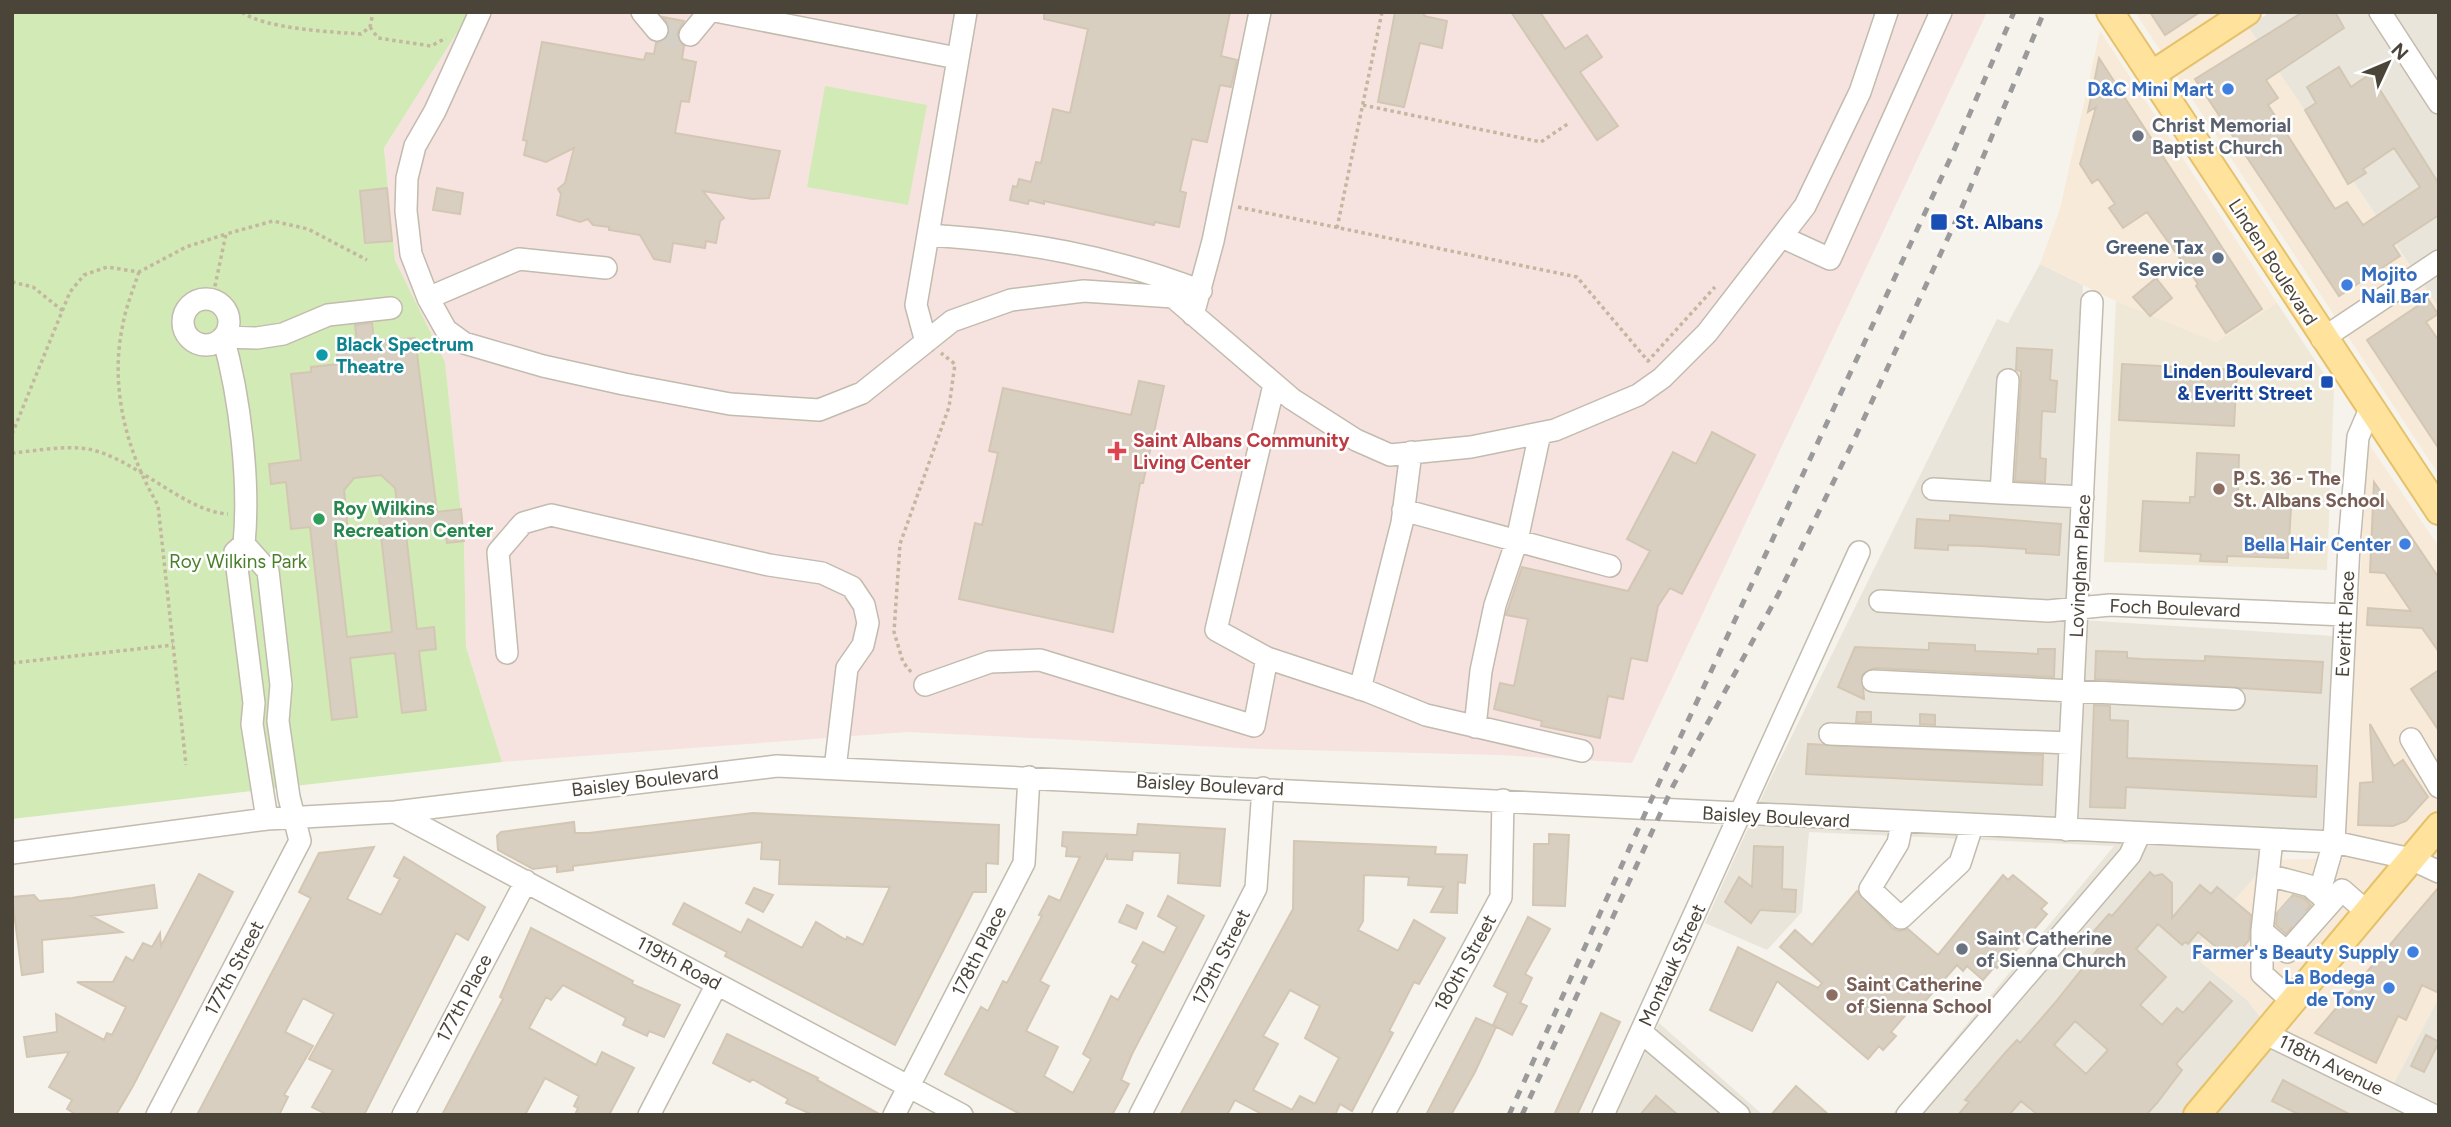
<svg xmlns="http://www.w3.org/2000/svg" width="2451" height="1127" font-family="Figtree,sans-serif">
	<style>
		.residential { fill: #eae5da }
		.commercial { fill: #f7ead8 }
		.education { fill: #efe8d6 }
		.medical { fill: #f6e3e0 }
		.green { fill: #d2eab5 }
		.building { fill: #d8cfc1; stroke: #d3c7b4; stroke-width: 2; fill-rule: evenodd }
		.lines { fill: none; stroke-linecap: round; stroke-linejoin: round }
		.minor-tunnel { stroke: #d4d0c8; stroke-width: 21; stroke-dasharray: 21 10; stroke-linecap: butt }
		.minor-casing { stroke: #c2bbae; stroke-width: 24 }
		.major-casing { stroke: #e6c16a; stroke-width: 30 }
		.path { stroke: #c4b79f; stroke-width: 3.5; stroke-dasharray: 3.5 3.5; stroke-linecap: butt }
		.minor { stroke: #fff; stroke-width: 21 }
		.major { stroke: #ffe39c; stroke-width: 26 }
		.rail { stroke: #9a9a9a; stroke-width: 5; stroke-dasharray: 9 9; stroke-linecap: butt }
		.shop-dot { fill: #3f7fe0; stroke: #fff; stroke-width: 2.5 }
		.worship-dot { fill: #6b7280; stroke: #fff; stroke-width: 2.5 }
		.transit-dot { fill: #1a4fb4; stroke: #fff; stroke-width: 2.5 }
		.service-dot { fill: #5c6f8a; stroke: #fff; stroke-width: 2.5 }
		.culture-dot { fill: #0f9aa8; stroke: #fff; stroke-width: 2.5 }
		.health-dot { fill: #e0444e; stroke: #fff; stroke-width: 2.5 }
		.education-dot { fill: #8d6e63; stroke: #fff; stroke-width: 2.5 }
		.leisure-dot { fill: #2e9e5b; stroke: #fff; stroke-width: 2.5 }
		.labels { text-anchor: middle; dominant-baseline: central; stroke-width: 5; stroke-linejoin: round; paint-order: stroke }
		.shop-label { font-size: 19px; font-weight: bold; fill: #366cbe; stroke: #fff; text-anchor: end }
		.worship-label { font-size: 19px; font-weight: bold; fill: #5b616d; stroke: #fff; text-anchor: start }
		.transit-label { font-size: 19px; font-weight: bold; fill: #164399; stroke: #fff; text-anchor: start }
		.service-label { font-size: 19px; font-weight: bold; fill: #4e5e75; stroke: #fff; text-anchor: end }
		.street-label { font-size: 19px; fill: #4b4439; stroke: #fff }
		.culture-label { font-size: 19px; font-weight: bold; fill: #0d838f; stroke: #fff; text-anchor: start }
		.health-label { font-size: 19px; font-weight: bold; fill: #be3a42; stroke: #fff; text-anchor: start }
		.education-label { font-size: 19px; font-weight: bold; fill: #785e54; stroke: #fff; text-anchor: start }
		.leisure-label { font-size: 19px; font-weight: bold; fill: #27864d; stroke: #fff; text-anchor: start }
		.park-label { font-size: 19px; fill: #4a7f2a; stroke: #fff }
	</style>
	<rect width="100%" height="100%" fill="#f6f3ec"/>
	<!-- residential -->
	<path class="residential" d="M2238 12H2259L2263 17 2270 12H2439V308Z
		M2040 264 2083 285 2066 619 2333 636 2322 832 2297 828 2190 953 2247 1000 2292 1057 2384 1102 2439 997V1115H1892L2114 846 1809 832 1802 912 1767 950 1705 923 1768 784 1997 319 2008 323Z
		M1659 1023 1763 1115H1616Z"/>
	<!-- commercial -->
	<path class="commercial" d="M2135 12H2238L2439 308V475Z
		M2100 31 2277 303 2216 342 2116 301 2040 264 2060 209Z
		M2368 443 2439 547V997L2384 1102 2292 1057 2247 1000 2190 952 2269 860 2344 858Z"/>
	<!-- education -->
	<path class="education" d="M2116 301 2216 342 2277 303 2334 389 2327 570 2104 562Z"/>
	<!-- medical -->
	<path class="medical" d="M470 12H1987L1632 763 1499 755 1261 749 908 732 502 762 466 647 464 541 445 362 395 260 384 148Z"/>
	<!-- green -->
	<path class="green" d="M12 12H470L384 148 395 260 445 362 464 541 466 647 502 762 12 819Z
		M825 86 927 105 908 205 807 187Z"/>
	<!-- building -->
	<path class="building" d="M1044 12H1230L1221 56 1237 60 1231 87 1220 85 1207 142 1192 139 1180 191 1186 193 1179 227 1155 222 1154 225 1044 201V204L1029 200 1028 204 1010 200 1013 186 1017 187 1019 179 1031 182 1036 162 1041 163 1053 109 1070 113 1088 29 1044 19Z
		M1395 12H1425L1424 16 1447 21 1442 48 1420 43 1404 107 1378 102Z
		M1511 12H1540L1565 49 1587 35 1602 57 1580 72 1618 126 1597 140Z
		M2150 12H2200L2165 35Z
		M2303 12H2335L2344 28 2266 80 2278 98 2268 105 2335 209 2347 202 2363 225 2420 187 2394 148 2363 169 2366 173 2348 184 2305 110 2316 103 2307 87 2339 67 2351 87 2370 74 2439 184V215L2393 245 2400 256 2339 296 2195 79Z
		M663 17 684 21 677 34 684 46 682 59 696 62 689 102 681 101 675 133 780 151 769 198 752 199 703 191 724 218 720 221 716 243 706 241 705 248 673 243 670 262 654 259 640 235 609 230V227L593 225 588 219 580 222 557 215 561 194 558 189 565 183 574 148 546 162 524 155 527 141 523 140 542 42 644 60 646 53 654 54 656 43 665 40 669 35 670 27Z
		M2099 58 2262 309 2226 333 2196 286 2198 284 2147 212 2123 228 2109 208 2115 204 2098 179 2092 183 2080 164 2096 107 2088 112Z
		M387 188 392 241 365 243 360 191Z
		M437 188 463 193 460 214 433 210Z
		M2156 278 2172 298 2150 316 2133 297Z
		M2428 299 2438 314 2426 322 2439 341V449L2367 340Z
		M372 323 374 341 415 338 437 512 461 509 464 541 447 543 445 529 406 534 417 629 434 627 436 649 419 651 426 710 402 713 395 653 350 658 357 717 332 720 310 527 291 529 286 482 271 484 269 464 301 460 291 374 311 372V367L338 364 336 345 357 343 355 325ZM381 475 395 488 399 516 379 518 392 632 347 637 335 534 348 532 344 490 354 478Z
		M2017 348 2052 350 2050 380 2057 381 2056 396 2055 412 2042 411 2040 458 2046 459 2045 482 2015 481 2021 381V371L2016 370Z
		M2122 364 2237 370 2234 426 2119 420Z
		M1139 381 1164 386 1143 483H1140L1113 632 959 599 975 523 982 525 998 453 989 451 1003 388 1131 415Z
		M1712 432 1755 455 1682 594 1670 588 1658 606 1647 661 1631 658 1623 699 1608 696 1600 738 1541 726 1542 721 1494 709 1500 683 1514 686 1528 619 1506 615 1522 567 1628 591 1650 551 1627 539 1673 452 1696 464Z
		M2197 453 2239 455 2238 496H2249V506L2291 508 2288 558 2227 556V562L2200 561 2201 554 2140 551 2143 501 2190 503V497H2195Z
		M2374 482 2439 578V652L2422 628 2367 625 2368 608 2411 611 2385 573 2370 572Z
		M1950 515 2061 524 2059 555 2026 553V549L1979 546 1948 545V550L1915 548 1917 519 1950 521Z
		M1929 643 1975 645V651L2022 653 2038 654V649H2055L2054 677 1874 668 1862 675 1864 699 1838 687 1855 647 1929 650Z
		M2096 651 2127 652V658L2142 659 2205 661V656L2323 662 2321 693 2095 679Z
		M2439 670V731L2411 689Z
		M2094 705 2110 706V720L2128 721 2127 758 2317 766 2316 797 2126 787 2125 808 2090 807Z
		M1857 712H1871V722H1856Z
		M1920 714 1935 715V725L1920 724Z
		M2370 724 2394 766 2403 760 2428 797 2406 821 2393 826 2358 825 2360 783 2373 782Z
		M1808 744 2043 755 2042 785 1806 774Z
		M753 813 999 825 998 864 986 863V892H973L895 1045 725 956 727 952 673 924 684 903 741 933 748 919 802 948 816 922 846 940 847 937 863 945 890 887 779 884 780 860 761 859 762 842 573 866V870L557 872V866L533 869 498 850 497 836 501 832 574 822 575 833H589Z
		M1138 824 1225 829 1220 886 1178 883 1180 853 1133 851 1132 860 1107 859V853L1040 981 1049 986 1026 1031 1058 1047 1044 1076 1073 1093 1091 1059 1083 1054 1111 996 1118 1000 1137 965 1132 962 1143 942 1164 953 1177 927 1158 916 1168 896 1204 916 1132 1054 1121 1080 1129 1084 1112 1115H1022L945 1074 981 1007 988 1011 1003 981 1007 983 1042 916 1039 915 1049 896 1060 901 1080 857 1066 856 1067 847 1062 846 1063 832 1137 835Z
		M1549 834 1569 835 1565 906 1533 905 1534 844H1549Z
		M1294 841 1436 847 1435 854 1467 855 1465 883 1458 882 1457 913 1431 912 1444 887 1408 885 1409 877 1364 875 1363 921 1358 930 1398 951 1414 920 1445 938 1419 984 1414 982 1389 1031 1393 1033 1352 1111 1340 1104 1335 1115H1264L1235 1100 1227 1115H1180L1293 909ZM1290 990 1320 1006 1305 1038 1339 1058 1315 1104 1300 1096 1292 1110 1253 1090 1278 1044 1263 1036Z
		M1754 846 1783 847 1782 889 1796 890 1795 912 1760 910 1751 923 1725 902 1739 877 1752 887Z
		M374 847 347 899 381 915 400 879 394 876 404 857 485 907 468 940 456 933 364 1115H328L312 1107 333 1070 309 1059 334 1014 303 998 285 1032 313 1046 284 1095 288 1097 279 1115H197L311 898 299 892 319 853Z
		M2150 872 2154 876 2162 874 2172 883V918L2200 885 2211 894 2217 887 2251 915 2249 940 2232 960 2198 932 2188 944 2185 942 2182 945 2158 924 2136 949 2166 977 2140 1005 2162 1025 2177 1008 2183 1013 2210 982 2232 1001 2176 1064 2182 1070 2157 1103 2146 1115H2038L2021 1101 2009 1115H1958L1969 1102 1965 1100 2004 1054 2017 1040 2020 1043 2054 1004 2105 940 2094 931 2109 914 2112 916ZM2075 1021 2108 1050 2086 1074 2054 1045Z
		M199 874 233 892 133 1086 116 1115H77L67 1109 72 1100 49 1087 69 1052 27 1057 24 1037 57 1032 56 1014 104 1040 107 1033 112 1035 126 1007 77 982H113L126 957 133 961 143 943 152 947 160 933 161 946Z
		M2003 875 2008 880 2013 875 2047 903 2041 909 2047 914 2005 963 2003 961 1997 968 1995 966 1983 980 1967 966 1963 971 1957 965 1919 1008 1915 1004 1891 1032 1896 1036 1883 1050 1879 1046 1868 1059 1777 981 1752 1031 1710 1010 1738 947 1818 988 1822 983 1780 947 1795 930 1812 945 1857 891 1892 928 1898 931 1908 929 1938 955Z
		M154 885 157 908 91 916 122 932 42 940 43 972 22 975 12 897 34 895 39 901 72 898Z
		M2439 887V993L2422 985 2406 1020 2398 1016 2376 1063 2315 1033Z
		M754 888 773 895 763 912 746 903Z
		M2293 895 2304 898 2311 905 2286 934 2276 925 2277 913Z
		M1127 905 1143 913 1136 929 1119 922Z
		M1528 917 1550 929 1525 974 1532 978 1520 1003 1527 1006 1512 1035 1493 1025 1508 993 1494 986Z
		M531 928 633 981 632 984 680 1005 664 1037 649 1031 647 1036 623 1025 626 1018 563 985 551 1000 546 997 529 1028 596 1065 602 1052 634 1068 609 1115H575L578 1108 574 1106 579 1096 545 1078 525 1115H442L503 999 500 997Z
		M1601 1013 1620 1022 1577 1115H1554Z
		M1476 1018 1496 1027 1475 1072 1451 1115H1426Z
		M727 1034 818 1078 817 1080 881 1115H813L786 1103 788 1099 752 1079 750 1082 713 1063Z
		M2426 1035 2439 1042 2424 1072 2411 1066Z
		M2283 1080 2351 1115H2300L2272 1101Z
		M1796 1086 1829 1115H1771Z
		M1656 1096 1678 1115H1640Z"/>
	<g class="lines">
		<!-- minor-tunnel -->
		<path class="minor-tunnel" d="M657 30 674 37 690 35
			M2284 905 2303 922"/>
		<defs>
			<path id="minor" d="M480 12 435 111 415 146 407 178 406 211 411 254 428 298 446 330 464 343 543 366 624 384 730 404 819 410 862 393 952 321 1011 300 1084 291 1173 297 1292 399 1356 440 1390 455 1471 447 1555 430 1638 395 1662 378 1707 333 1805 206 1860 92 1887 12
				M642 12 657 30
				M720 12 957 58
				M2380 12 2439 103
				M690 35 709 12
				M928 235C1024 241 1111 256 1201 291
				M1782 237 1830 259 1941 12
				M428 298 519 259 606 268
				M183 322a23 23 0 1 1 46 0a23 23 0 1 1-46 0Z
				M1193 315 1213 241 1260 12
				M2322 339 2439 261
				M926 342 916 305 966 12
				M2008 380 2001 493 2083 497
				M1933 489 2001 493
				M1403 510 1610 566
				M1880 601 2048 611 2110 605 2345 615
				M507 653 498 552 523 523 551 515 769 565 822 573 852 587 864 605 868 623 863 645 847 668 835 769
				M1267 658 1216 630 1274 385
				M1873 681 2234 699
				M925 685 990 662 1040 660 1254 726 1267 658 1367 691 1426 715 1582 751
				M1360 689 1402 523 1411 452
				M1475 727 1481 671 1495 605 1517 540 1540 433
				M1830 734 2070 743
				M2411 739 2439 787
				M395 812 962 1115
				M267 819 252 724 254 703 235 552 244 544C250 482 240 397 223 337L257 338 283 334 328 315 391 308
				M1902 823 1898 843 1870 889 1901 918 1960 863 1972 826
				M2066 830 2092 302
				M2272 839 2262 931V974L2292 1001
				M12 853 267 819 395 812 777 766 2334 842 2411 859 2439 872
				M2268 875 2310 886 2328 902
				M2319 894 2334 842 2349 545 2358 437 2370 409
				M2262 931 2287 952 2342 890 2367 912
				M1641 1032 1739 1115
				M2266 1034 2433 1115
				M157 1115 300 841 289 797 278 721 281 685 268 571 244 544
				M403 1115 526 881
				M649 1115 717 984
				M894 1115 1024 863 1029 777
				M1140 1115 1256 888 1263 788
				M1383 1115 1501 897 1503 800
				M1603 1115 1859 552
				M1907 1115 2130 855 2139 835"/>
			<path id="major" d="M2110 12 2439 511
				M2151 75 2247 12
				M2197 1115 2439 826"/>
		</defs>
		<!-- minor casing -->
		<use href="#minor" class="minor-casing"/>
		<!-- major casing -->
		<use href="#major" class="major-casing"/>
		<!-- path -->
		<path class="path" d="M242 12C265 29 332 32 361 34L370 27 373 12
			M593 12H607
			M370 27 378 38 431 46 446 38
			M1363 105 1541 142 1569 123
			M1238 207 1577 277 1648 361 1715 287
			M1337 228 1382 12
			M139 272C133 290 125 309 122 329 110 389 127 453 158 505L186 765
			M12 282 33 287 63 311
			M212 300 226 234 273 221 308 229 367 260
			M12 434 70 292 84 275 107 267 139 272 186 247 226 234
			M12 453C36 451 64 445 88 449 135 458 185 512 228 514
			M12 663 173 645
			M911 672 903 662 894 632 900 544 949 407 955 364 941 353"/>
		<!-- minor -->
		<use href="#minor" class="minor"/>
		<!-- major -->
		<use href="#major" class="major"/>
		<!-- rail -->
		<path class="rail" d="M1509 1115 1658 785 1951 157 2014 12
			M1522 1115 1673 786 1779 593 1853 442 1960 212 2044 12"/>
	</g>
	<!-- markers -->
	<g class="shop-dot">
		<circle cx="2228" cy="89" r="7"/>
		<circle cx="2347" cy="285" r="7"/>
		<circle cx="2405" cy="544" r="7"/>
		<circle cx="2413" cy="952" r="7"/>
		<circle cx="2389" cy="988" r="7"/>
	</g>
	<g class="worship-dot">
		<circle cx="2138" cy="136" r="7"/>
		<circle cx="1962" cy="949" r="7"/>
	</g>
	<g class="transit-dot">
		<rect x="1930" y="213" width="18" height="18" rx="3.5"/>
		<rect x="2320" y="375" width="14" height="14" rx="3.5"/>
	</g>
	<circle class="service-dot" cx="2218" cy="258" r="7"/>
	<circle class="culture-dot" cx="322" cy="355" r="7"/>
	<path class="health-dot" d="M1113.5 440.5h7v7h7v7h-7v7h-7v-7h-7v-7h7z"/>
	<g class="education-dot">
		<circle cx="2219" cy="489" r="7"/>
		<circle cx="1832" cy="995" r="7"/>
	</g>
	<circle class="leisure-dot" cx="319" cy="519" r="7"/>
	<g class="labels">
		<!-- shop labels -->
		<g class="shop-label">
			<text x="2214" y="89">D&amp;C Mini Mart</text>
			<text x="2361" y="274" text-anchor="start">Mojito<tspan x="2361" dy="22">Nail Bar</tspan></text>
			<text x="2391" y="544">Bella Hair Center</text>
			<text x="2399" y="952">Farmer's Beauty Supply</text>
			<text x="2375" y="977">La Bodega<tspan x="2375" dy="22">de Tony</tspan></text>
		</g>
		<!-- worship labels -->
		<g class="worship-label">
			<text x="2152" y="125">Christ Memorial<tspan x="2152" dy="22">Baptist Church</tspan></text>
			<text x="1976" y="938">Saint Catherine<tspan x="1976" dy="22">of Sienna Church</tspan></text>
		</g>
		<!-- transit labels -->
		<g class="transit-label">
			<text x="1955" y="222">St. Albans</text>
			<text x="2313" y="371" text-anchor="end">Linden Boulevard<tspan x="2313" dy="22">&amp; Everitt Street</tspan></text>
		</g>
		<!-- service labels -->
		<g class="service-label">
			<text x="2204" y="247">Greene Tax<tspan x="2204" dy="22">Service</tspan></text>
		</g>
		<!-- street labels -->
		<g class="street-label">
			<text transform="translate(2273 262) rotate(57)">Linden Boulevard</text>
			<text transform="translate(2080 566) rotate(-87)">Lovingham Place</text>
			<text transform="translate(2175 608) rotate(2)">Foch Boulevard</text>
			<text transform="translate(2345 624) rotate(-87)">Everitt Place</text>
			<text transform="translate(645 781) rotate(-7)">Baisley Boulevard</text>
			<text transform="translate(1210 785) rotate(3)">Baisley Boulevard</text>
			<text transform="translate(1776 817) rotate(3)">Baisley Boulevard</text>
			<text transform="translate(979 951) rotate(-63)">178th Place</text>
			<text transform="translate(1221 957) rotate(-63)">179th Street</text>
			<text transform="translate(679 963) rotate(28)">119th Road</text>
			<text transform="translate(1465 963) rotate(-61)">180th Street</text>
			<text transform="translate(1672 965) rotate(-65)">Montauk Street</text>
			<text transform="translate(234 968) rotate(-62)">177th Street</text>
			<text transform="translate(464 998) rotate(-62)">177th Place</text>
			<text transform="translate(2331 1065) rotate(26)">118th Avenue</text>
		</g>
		<!-- culture labels -->
		<g class="culture-label">
			<text x="336" y="344">Black Spectrum<tspan x="336" dy="22">Theatre</tspan></text>
		</g>
		<!-- health labels -->
		<g class="health-label">
			<text x="1133" y="440">Saint Albans Community<tspan x="1133" dy="22">Living Center</tspan></text>
		</g>
		<!-- education labels -->
		<g class="education-label">
			<text x="2233" y="478">P.S. 36 - The<tspan x="2233" dy="22">St. Albans School</tspan></text>
			<text x="1846" y="984">Saint Catherine<tspan x="1846" dy="22">of Sienna School</tspan></text>
		</g>
		<!-- leisure labels -->
		<g class="leisure-label">
			<text x="333" y="508">Roy Wilkins<tspan x="333" dy="22">Recreation Center</tspan></text>
		</g>
		<!-- park labels -->
		<g class="park-label">
			<text x="238" y="561">Roy Wilkins Park</text>
		</g>
	</g>
	<!-- border -->
	<rect width="2451" height="1127" fill="none" stroke="#4b4439" stroke-width="28"/>
	<!-- north arrow -->
	<g transform="translate(2388 63) rotate(46)" stroke="#ffffff" stroke-width="5" paint-order="stroke">
	<path d="M0-5L12 26L0 18L-12 26Z" fill="#4b4439"/>
	<text y="-10" font-size="19" font-weight="bold" text-anchor="middle" fill="#4b4439">N</text>
	</g>
</svg>
